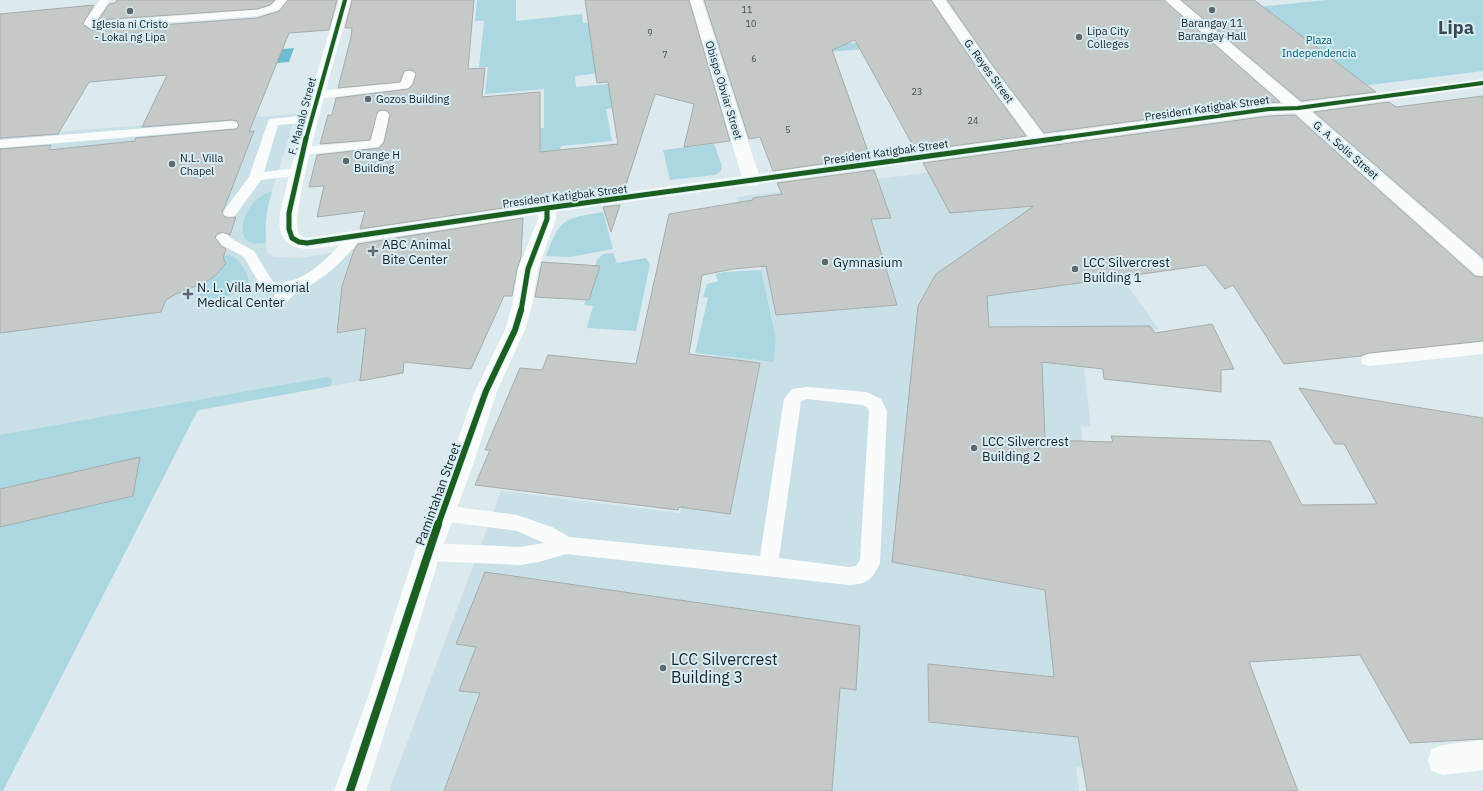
<svg xmlns="http://www.w3.org/2000/svg" width="1483" height="791" font-family="'IBM Plex Sans',sans-serif">
	<style>
		.built { fill: #cae0e7 }
		.green { fill: #abd7e3 }
		.water { fill: #6cbdd0 }
		.building { fill: #c5cac8; stroke: #a7acaa }
		.lines { fill: none; stroke-linecap: round; stroke-linejoin: round }
		.lane { fill: #fafcfc; fill-rule: evenodd }
		.street { fill: #fafcfc; fill-rule: evenodd }
		.secondary { fill: #fafcfc; fill-rule: evenodd }
		.cycleway-far3-casing { stroke: #d6edf3; stroke-width: 5.5 }
		.cycleway-far2-casing { stroke: #d6edf3; stroke-width: 7 }
		.cycleway-far1-casing { stroke: #d6edf3; stroke-width: 8 }
		.cycleway-casing { stroke: #d6edf3; stroke-width: 10 }
		.cycleway-far3 { stroke: #1b5e20; stroke-width: 4 }
		.cycleway-far2 { stroke: #1b5e20; stroke-width: 5 }
		.cycleway-far1 { stroke: #1b5e20; stroke-width: 6 }
		.cycleway { stroke: #1b5e20; stroke-width: 8 }
		.poi-dot { fill: #5f686c; stroke: #d6edf3; stroke-width: 1.5 }
		.labels { text-anchor: middle; dominant-baseline: central; stroke-width: 4; stroke-linejoin: round; paint-order: stroke }
		.far-number-label { font-size: 9px; fill: #464d4e }
		.far-poi-label { font-size: 11px; fill: #1b2326; stroke: #d6edf3; text-anchor: start }
		.far-park-label { font-size: 11px; fill: #016172; stroke: #d6edf3 }
		.far-street-label { font-size: 11px; fill: #1b2326; stroke: #d6edf3 }
		.poi-label { font-size: 13px; fill: #1b2326; stroke: #d6edf3; text-anchor: start }
		.street-label { font-size: 13px; fill: #1b2326; stroke: #d6edf3 }
		.near-poi-label { font-size: 16px; fill: #1b2326; stroke: #d6edf3; text-anchor: start }
		.far-town-label { font-size: 18px; font-weight: bold; fill: #374a50; stroke: #d6edf3 }
	</style>
	<rect width="100%" height="100%" fill="#dce9ed"/>
	<!-- built -->
	<path class="built" d="M296 114 268 204 265 226 266 248 268 253 274 257 299 258 368 247 409 321 403 373 0 447V136Z
		M1035 159 1159 329 1081 342 1091 427 1081 426 1083 442 1050 438 1058 569 1153 776 1076 767 1079 791H389L501 491 680 513 717 355 774 362 776 338 761 270 757 250 736 197Z"/>
	<!-- green -->
	<path class="green" d="M477 0H516V21L582 14 583 23 613 21 615 71 575 76 576 87 616 83 620 107 606 109 612 141 561 146 560 150 474 159 476 135 544 128V89L485 94 488 67H479L484 21H475Z
		M1327 0H1483V71L1305 93 1257 7Z
		M883 41 879 48 827 52 823 45Z
		M714 144 722 166 721 171 715 175 670 180 663 150Z
		M272 192C266 209 265 225 266 243 224 251 246 194 272 192Z
		M603 212 613 249 570 257 546 256C561 217 564 219 603 212Z
		M613 253 617 263 646 258 650 264 636 331 587 328 593 306 584 305 597 260 603 254Z
		M229 255C240 259 247 271 249 282 238 297 218 299 201 299L197 285C209 281 221 274 225 261L222 256Z
		M761 270 776 338 774 362 695 353 708 298 703 297 707 284 718 281 715 274 724 272Z
		M327 377 332 379 331 386 198 410 3 791H0V435Z"/>
	<!-- water -->
	<path class="water" d="M294 48 289 62 234 67 240 53Z"/>
	<!-- building -->
	<path class="building" d="M117 0H275L270 5 257 9 98 20 109 4 115 3Z
		M288 0H337L329 30 289 33 249 132 254 131 225 206 222 212 225 217H236L230 235 222 232 217 234 215 237 221 246 226 249 223 258 226 263 217 274 206 282 176 294 166 300 161 312 0 333V149L51 145 49 150 135 141 136 138 236 129 239 126 237 121 232 120 142 127 167 75 89 82 58 134 0 138V14L94 5 83 24 91 30 257 18 279 11Z
		M352 0H474L468 69 485 68 482 97 540 92V152L618 144 608 82 597 83 585 0H689L730 141 684 147 694 104 655 94 624 191 599 194 598 190 524 198 523 205 360 229 365 211 317 217 324 186 309 187 317 155 379 148 384 142 390 115 387 111 383 110 378 111 370 140 320 144 328 115H332L336 98 408 89 413 84 416 74 414 71 409 70 404 71 400 82 338 88 351 37 352 28H345Z
		M704 0H931L981 74 1026 136 916 151 855 40 832 50 870 157 773 171 760 137 749 139Z
		M947 0H1164L1280 102 1269 103 1044 133 993 66Z
		M1181 0H1254L1376 92 1301 101Z
		M1483 96V258L1314 112 1389 102 1396 107Z
		M1295 115 1475 276 1483 277V341L1369 353 1361 356 1284 364 1233 285 1225 289 1206 265 987 296 989 327 1150 326 1155 333 1212 324 1234 369 1221 370V392L1104 379 1103 369 1042 362 1045 440 1113 442 1111 436 1270 441 1302 505 1377 504 1344 444H1335L1299 388 1483 418V739L1410 743 1360 655 1249 662 1298 791H1087L1078 737 929 722 928 664 1054 677 1045 590 892 562 918 306 936 274 1034 206 950 213 923 163 1269 116Z
		M874 170 891 218 871 219 897 305 776 315 766 266 733 269 702 275 689 354 760 363 730 514 679 507 678 510 475 485 490 450H485L520 368 542 370 548 355 636 364 669 214 753 200V198L782 194 777 183Z
		M620 205 611 232 603 207Z
		M523 218 521 257 517 269 512 296H504L471 369 404 362 403 373 360 381 366 328 337 333 342 286 354 250 358 244Z
		M542 262 600 266 589 300 535 297Z
		M140 457 133 496 0 527V489Z
		M485 572 860 626 856 690 840 688 832 791H444L480 693 459 691 476 647 456 644Z"/>
	<g class="lines">
		<!-- lane -->
		<path class="lane" d="M100 0H110L95 22 257 10 271 6 277 0H287L279 10 257 16 91 28 84 24 85 21Z
			M409 71 413 72 415 74 412 84 408 88 318 99 314 97 312 95 314 93 318 91 401 83 405 72Z
			M383 111 387 112 389 115 383 142 378 147 303 155 299 154 297 151 299 148 303 147 371 141 377 115 379 112Z
			M311 115 315 116 317 119 315 122 278 125 264 172 297 168 302 169 304 172 302 175 261 180 235 216 230 217 225 216 223 213 226 208 249 177 269 119Z
			M232 121 236 122 238 125 236 128 0 148V140Z
			M354 232 359 234 361 237C349 256 330 273 311 285 306 288 300 291 295 294 287 300 283 309 272 306L269 302 276 293 263 290 244 257 222 245 216 238 218 235 223 233 228 235 232 239 254 251 273 282C299 286 321 264 338 247 343 241 347 234 354 232Z
			M1483 342V354L1369 366 1363 364 1361 360 1363 356 1369 354Z
			M807 387 866 392 881 399 887 411 880 563C872 580 867 584 849 585L566 554 539 562 520 565 428 561 421 558 418 552 421 546 428 543 520 547 544 543 517 531 442 521 435 519 432 513 435 507 442 505 517 515 552 527 569 537 760 556 784 399 792 389ZM807 399 863 405 868 408 869 411 860 560 856 566 849 567 779 558 801 401Z"/>
		<!-- street -->
		<path class="street" d="M690 0H702L761 181 758 185 752 186 746 185 743 181Z
			M932 0H945L992 67 1046 138 1048 141 1046 144 1040 146 1034 144 982 73Z
			M1298 103 1303 105 1483 260V276L1476 275 1293 111 1290 108 1293 105Z
			M547 203 553 204 556 208V219L538 269 532 306 525 330 497 391 476 456 441 552 397 694 366 791H334L369 694 415 552 452 456 475 391 505 330 512 306 518 269 538 219V208L541 204Z
			M1483 740V770L1443 775 1432 771 1428 760 1432 749 1443 745Z"/>
		<!-- secondary -->
		<path class="secondary" d="M339 0H351C343 30 287 218 299 234 303 240 315 237 320 236L547 203 1269 104H1284L1165 0H1179L1301 103 1483 79V87L1298 113 1269 114 547 213 320 248C293 251 276 244 280 213L303 120Z"/>
		<defs>
			<path id="cycleway-far3" d="M306 139 345 0
				M1053 139 1269 109 1298 108 1483 83"/>
			<path id="cycleway-far2" d="M306 138 289 213V229L292 238 299 242 307 243 547 208 1061 138
				M521 311 528 269 547 219V208"/>
			<path id="cycleway-far1" d="M438 525 486 391 515 330 521 310"/>
			<path id="cycleway" d="M350 791 438 524"/>
		</defs>
		<!-- cycleway-far3 casing -->
		<use href="#cycleway-far3" class="cycleway-far3-casing"/>
		<!-- cycleway-far2 casing -->
		<use href="#cycleway-far2" class="cycleway-far2-casing"/>
		<!-- cycleway-far1 casing -->
		<use href="#cycleway-far1" class="cycleway-far1-casing"/>
		<!-- cycleway casing -->
		<use href="#cycleway" class="cycleway-casing"/>
		<!-- cycleway-far3 -->
		<use href="#cycleway-far3" class="cycleway-far3"/>
		<!-- cycleway-far2 -->
		<use href="#cycleway-far2" class="cycleway-far2"/>
		<!-- cycleway-far1 -->
		<use href="#cycleway-far1" class="cycleway-far1"/>
		<!-- cycleway -->
		<use href="#cycleway" class="cycleway"/>
	</g>
	<!-- markers -->
	<g class="poi-dot">
		<circle cx="1212" cy="10" r="4"/>
		<circle cx="130" cy="11" r="4"/>
		<circle cx="1079" cy="37" r="4"/>
		<circle cx="368" cy="99" r="4"/>
		<circle cx="346" cy="161" r="4"/>
		<circle cx="172" cy="164" r="4"/>
		<path d="M371 245h4v4h4v4h-4v4h-4v-4h-4v-4h4z"/>
		<circle cx="825" cy="262" r="4"/>
		<circle cx="1075" cy="269" r="4"/>
		<path d="M186 288h4v4h4v4h-4v4h-4v-4h-4v-4h4z"/>
		<circle cx="974" cy="448" r="4"/>
		<circle cx="663" cy="668" r="4"/>
	</g>
	<g class="labels">
		<!-- far-number labels -->
		<g class="far-number-label">
			<text x="747" y="9">11</text>
			<text x="751" y="23">10</text>
			<text x="650" y="32">9</text>
			<text x="665" y="54">7</text>
			<text x="754" y="58">6</text>
			<text x="917" y="91">23</text>
			<text x="973" y="120">24</text>
			<text x="788" y="129">5</text>
		</g>
		<!-- far-poi labels -->
		<g class="far-poi-label">
			<text x="1212" y="23" text-anchor="middle">Barangay 11<tspan x="1212" dy="13">Barangay Hall</tspan></text>
			<text x="130" y="24" text-anchor="middle">Iglesia ni Cristo<tspan x="130" dy="13">- Lokal ng Lipa</tspan></text>
			<text x="1087" y="31">Lipa City<tspan x="1087" dy="13">Colleges</tspan></text>
			<text x="376" y="99">Gozos Building</text>
			<text x="354" y="155">Orange H<tspan x="354" dy="13">Building</tspan></text>
			<text x="180" y="158">N.L. Villa<tspan x="180" dy="13">Chapel</tspan></text>
		</g>
		<!-- far-park labels -->
		<g class="far-park-label">
			<text x="1319" y="40">Plaza<tspan x="1319" dy="13">Independencia</tspan></text>
		</g>
		<!-- far-street labels -->
		<g class="far-street-label">
			<text transform="translate(989 71) rotate(54)">G. Reyes Street</text>
			<text transform="translate(724 90) rotate(73)">Obispo Obviar Street</text>
			<text transform="translate(1207 108) rotate(-8)">President Katigbak Street</text>
			<text transform="translate(302 116) rotate(-75)">F. Manalo Street</text>
			<text transform="translate(1346 150) rotate(41)">G. A. Solis Street</text>
			<text transform="translate(886 152) rotate(-8)">President Katigbak Street</text>
			<text transform="translate(565 196) rotate(-7)">President Katigbak Street</text>
		</g>
		<!-- poi labels -->
		<g class="poi-label">
			<text x="382" y="244">ABC Animal<tspan x="382" dy="15">Bite Center</tspan></text>
			<text x="833" y="262">Gymnasium</text>
			<text x="1083" y="262">LCC Silvercrest<tspan x="1083" dy="15">Building 1</tspan></text>
			<text x="197" y="287">N. L. Villa Memorial<tspan x="197" dy="15">Medical Center</tspan></text>
			<text x="982" y="441">LCC Silvercrest<tspan x="982" dy="15">Building 2</tspan></text>
		</g>
		<!-- street labels -->
		<g class="street-label">
			<text transform="translate(438 494) rotate(-70)">Pamintahan Street</text>
		</g>
		<!-- near-poi labels -->
		<g class="near-poi-label">
			<text x="671" y="659">LCC Silvercrest<tspan x="671" dy="18">Building 3</tspan></text>
		</g>
		<!-- far-town labels -->
		<g class="far-town-label">
			<text x="1456" y="27">Lipa</text>
		</g>
	</g>
</svg>
